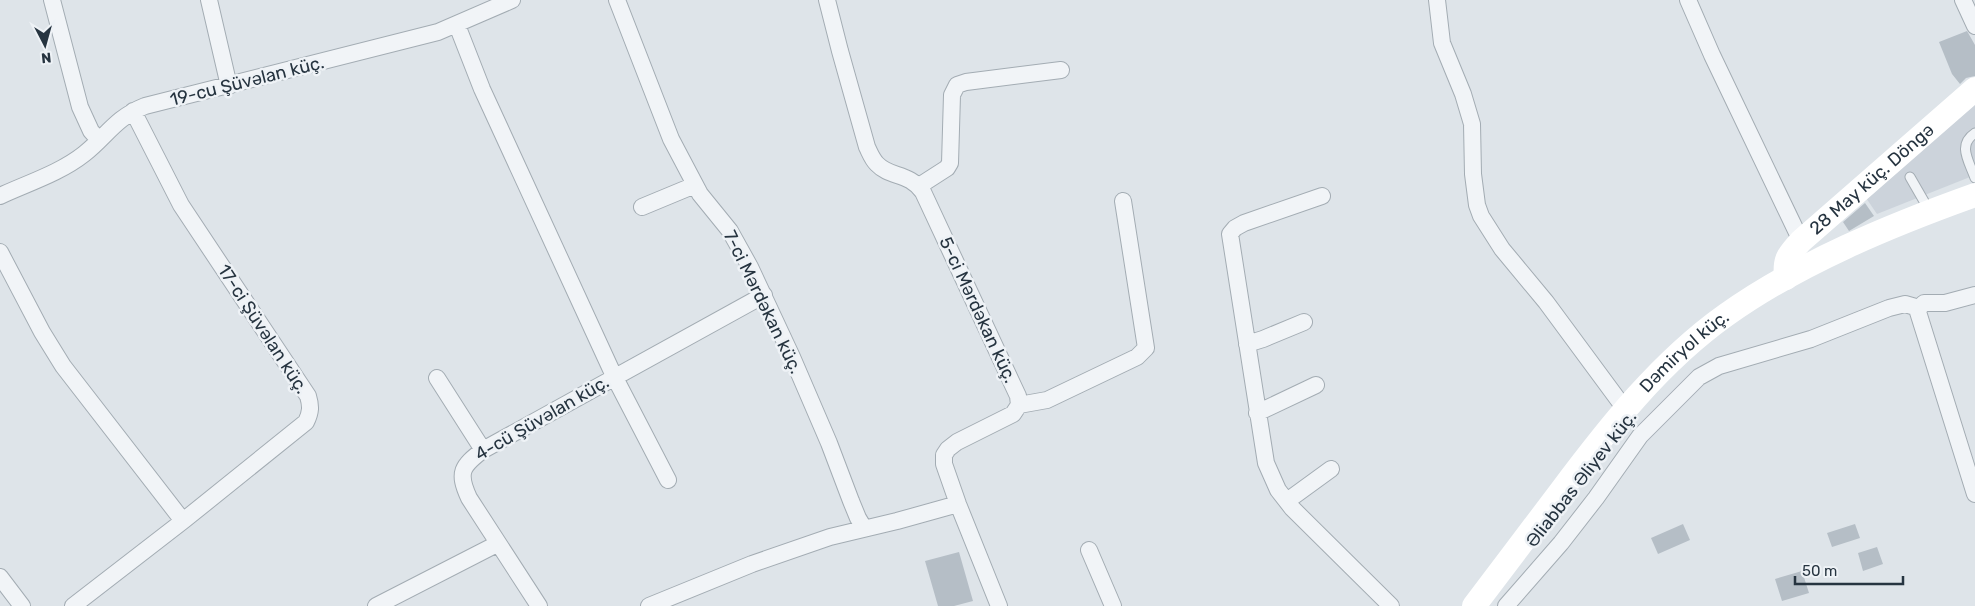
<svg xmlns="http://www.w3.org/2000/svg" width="1975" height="606" font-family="Rubik,sans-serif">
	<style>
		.built { fill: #ccd3db }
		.building { fill: #b5bec6 }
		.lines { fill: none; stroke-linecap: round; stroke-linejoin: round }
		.lane-casing { stroke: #a3acb3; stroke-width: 11 }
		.street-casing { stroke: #a3acb3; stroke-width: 18 }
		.lane { stroke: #f1f4f7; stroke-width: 9 }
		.street { stroke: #f1f4f7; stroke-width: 16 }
		.secondary { stroke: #fff; stroke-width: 24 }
		.labels { text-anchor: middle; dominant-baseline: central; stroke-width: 5; stroke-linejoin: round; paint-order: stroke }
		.street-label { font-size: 18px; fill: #263440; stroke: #eef2f6 }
	</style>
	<rect width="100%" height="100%" fill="#dee4e9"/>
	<!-- built -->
	<path class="built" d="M1975 103V175L1877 214 1864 195Z"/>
	<!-- building -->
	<path class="building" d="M1967 31 1975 45V76L1966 78 1960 84 1952 74 1939 42Z
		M1865 203 1874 216 1849 231 1843 222Z
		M1683 524 1690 540 1658 554 1651 538Z
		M1855 524 1860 538 1832 547 1827 533Z
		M1877 547 1883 564 1863 571 1858 553Z
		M959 552 973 601 954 606H938L925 561Z
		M1802 571 1809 593 1782 601 1775 579Z"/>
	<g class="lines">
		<defs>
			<path id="lane" d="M1975 133C1957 145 1969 161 1975 178
				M1910 177 1929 210"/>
			<path id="street" d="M52 0 80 107 91 131 99 140
				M209 0 229 86
				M617 0 671 139 700 194 730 231 750 267 792 357 829 443 851 501 858 518 864 528
				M827 0 840 51 867 147C870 153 872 159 877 164 890 178 909 172 923 192L1018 396 1019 405 1013 414 957 442 948 449 944 455V464L958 504 999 606
				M1437 0 1442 43 1463 94 1472 124 1473 174 1477 205 1481 216 1502 249 1546 302 1625 409
				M1688 0 1712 55 1801 241
				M1963 0 1975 26
				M457 25 482 89 614 376 668 480
				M919 186 947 168 950 163 952 95 957 85 966 82 1061 70
				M0 196C28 183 60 173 84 154 107 136 115 118 145 106L438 32 512 0
				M1322 196 1244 223 1235 228 1230 234 1266 463 1278 490 1292 508 1391 606
				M642 207 695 185
				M0 252 42 332 63 366 183 521
				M1975 295 1945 303H1924L1919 308 1918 312 1975 494
				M1247 344 1263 339 1304 322
				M437 378 483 450
				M1019 405 1047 400 1137 357 1146 348 1123 201
				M1257 413 1316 385
				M1287 501 1331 469
				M1089 550 1113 606
				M0 577 22 606
				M73 606 183 521 306 422C311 412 311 406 308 396L181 205 133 111
				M376 606 497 544
				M539 606 469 498C457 472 462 466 483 450L764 295
				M649 606 752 564 830 537 897 521 958 504
				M1506 606 1561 543 1596 498 1640 436 1699 377 1719 366 1811 339 1889 308 1905 304 1919 308"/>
		</defs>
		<!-- lane casing -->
		<use href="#lane" class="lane-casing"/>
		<!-- street casing -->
		<use href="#street" class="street-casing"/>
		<!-- lane -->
		<use href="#lane" class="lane"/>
		<!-- street -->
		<use href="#street" class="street"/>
		<!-- secondary -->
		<g class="secondary">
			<path id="s1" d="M1786 278C1784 259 1788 255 1801 241L1975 89"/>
			<path id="s2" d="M1474 606C1503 568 1532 529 1561 491 1609 427 1660 362 1726 315 1799 263 1891 225 1975 195"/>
		</g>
	</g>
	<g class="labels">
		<!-- street labels -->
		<g class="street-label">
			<text transform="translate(247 81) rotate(-14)">19-cu Şüvəlan küç.</text>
			<text stroke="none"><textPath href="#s1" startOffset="136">28 May küç. Döngə</textPath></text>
			<text transform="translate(763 302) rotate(64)">7-ci Mərdəkan küç.</text>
			<text transform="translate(978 310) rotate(65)">5-ci Mərdəkan küç.</text>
			<text transform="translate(263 329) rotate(57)">17-ci Şüvəlan küç.</text>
			<text stroke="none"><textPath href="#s2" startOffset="331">Dəmiryol küç.</textPath></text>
			<text transform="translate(542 418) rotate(-30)">4-cü Şüvəlan küç.</text>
			<text transform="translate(1581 479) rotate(-52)">Əliabbas Əliyev küç.</text>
		</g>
	</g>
	<!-- north arrow -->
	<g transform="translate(45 45) rotate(174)" stroke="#eef2f6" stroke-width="4" paint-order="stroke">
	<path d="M0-4L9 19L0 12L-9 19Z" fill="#263440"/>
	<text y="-8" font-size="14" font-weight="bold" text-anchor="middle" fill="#263440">N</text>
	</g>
	<!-- scale -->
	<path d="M1795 576v8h108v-8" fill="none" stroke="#263440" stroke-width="2.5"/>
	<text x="1802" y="576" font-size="15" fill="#263440" stroke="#eef2f6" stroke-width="4" paint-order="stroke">50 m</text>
</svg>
